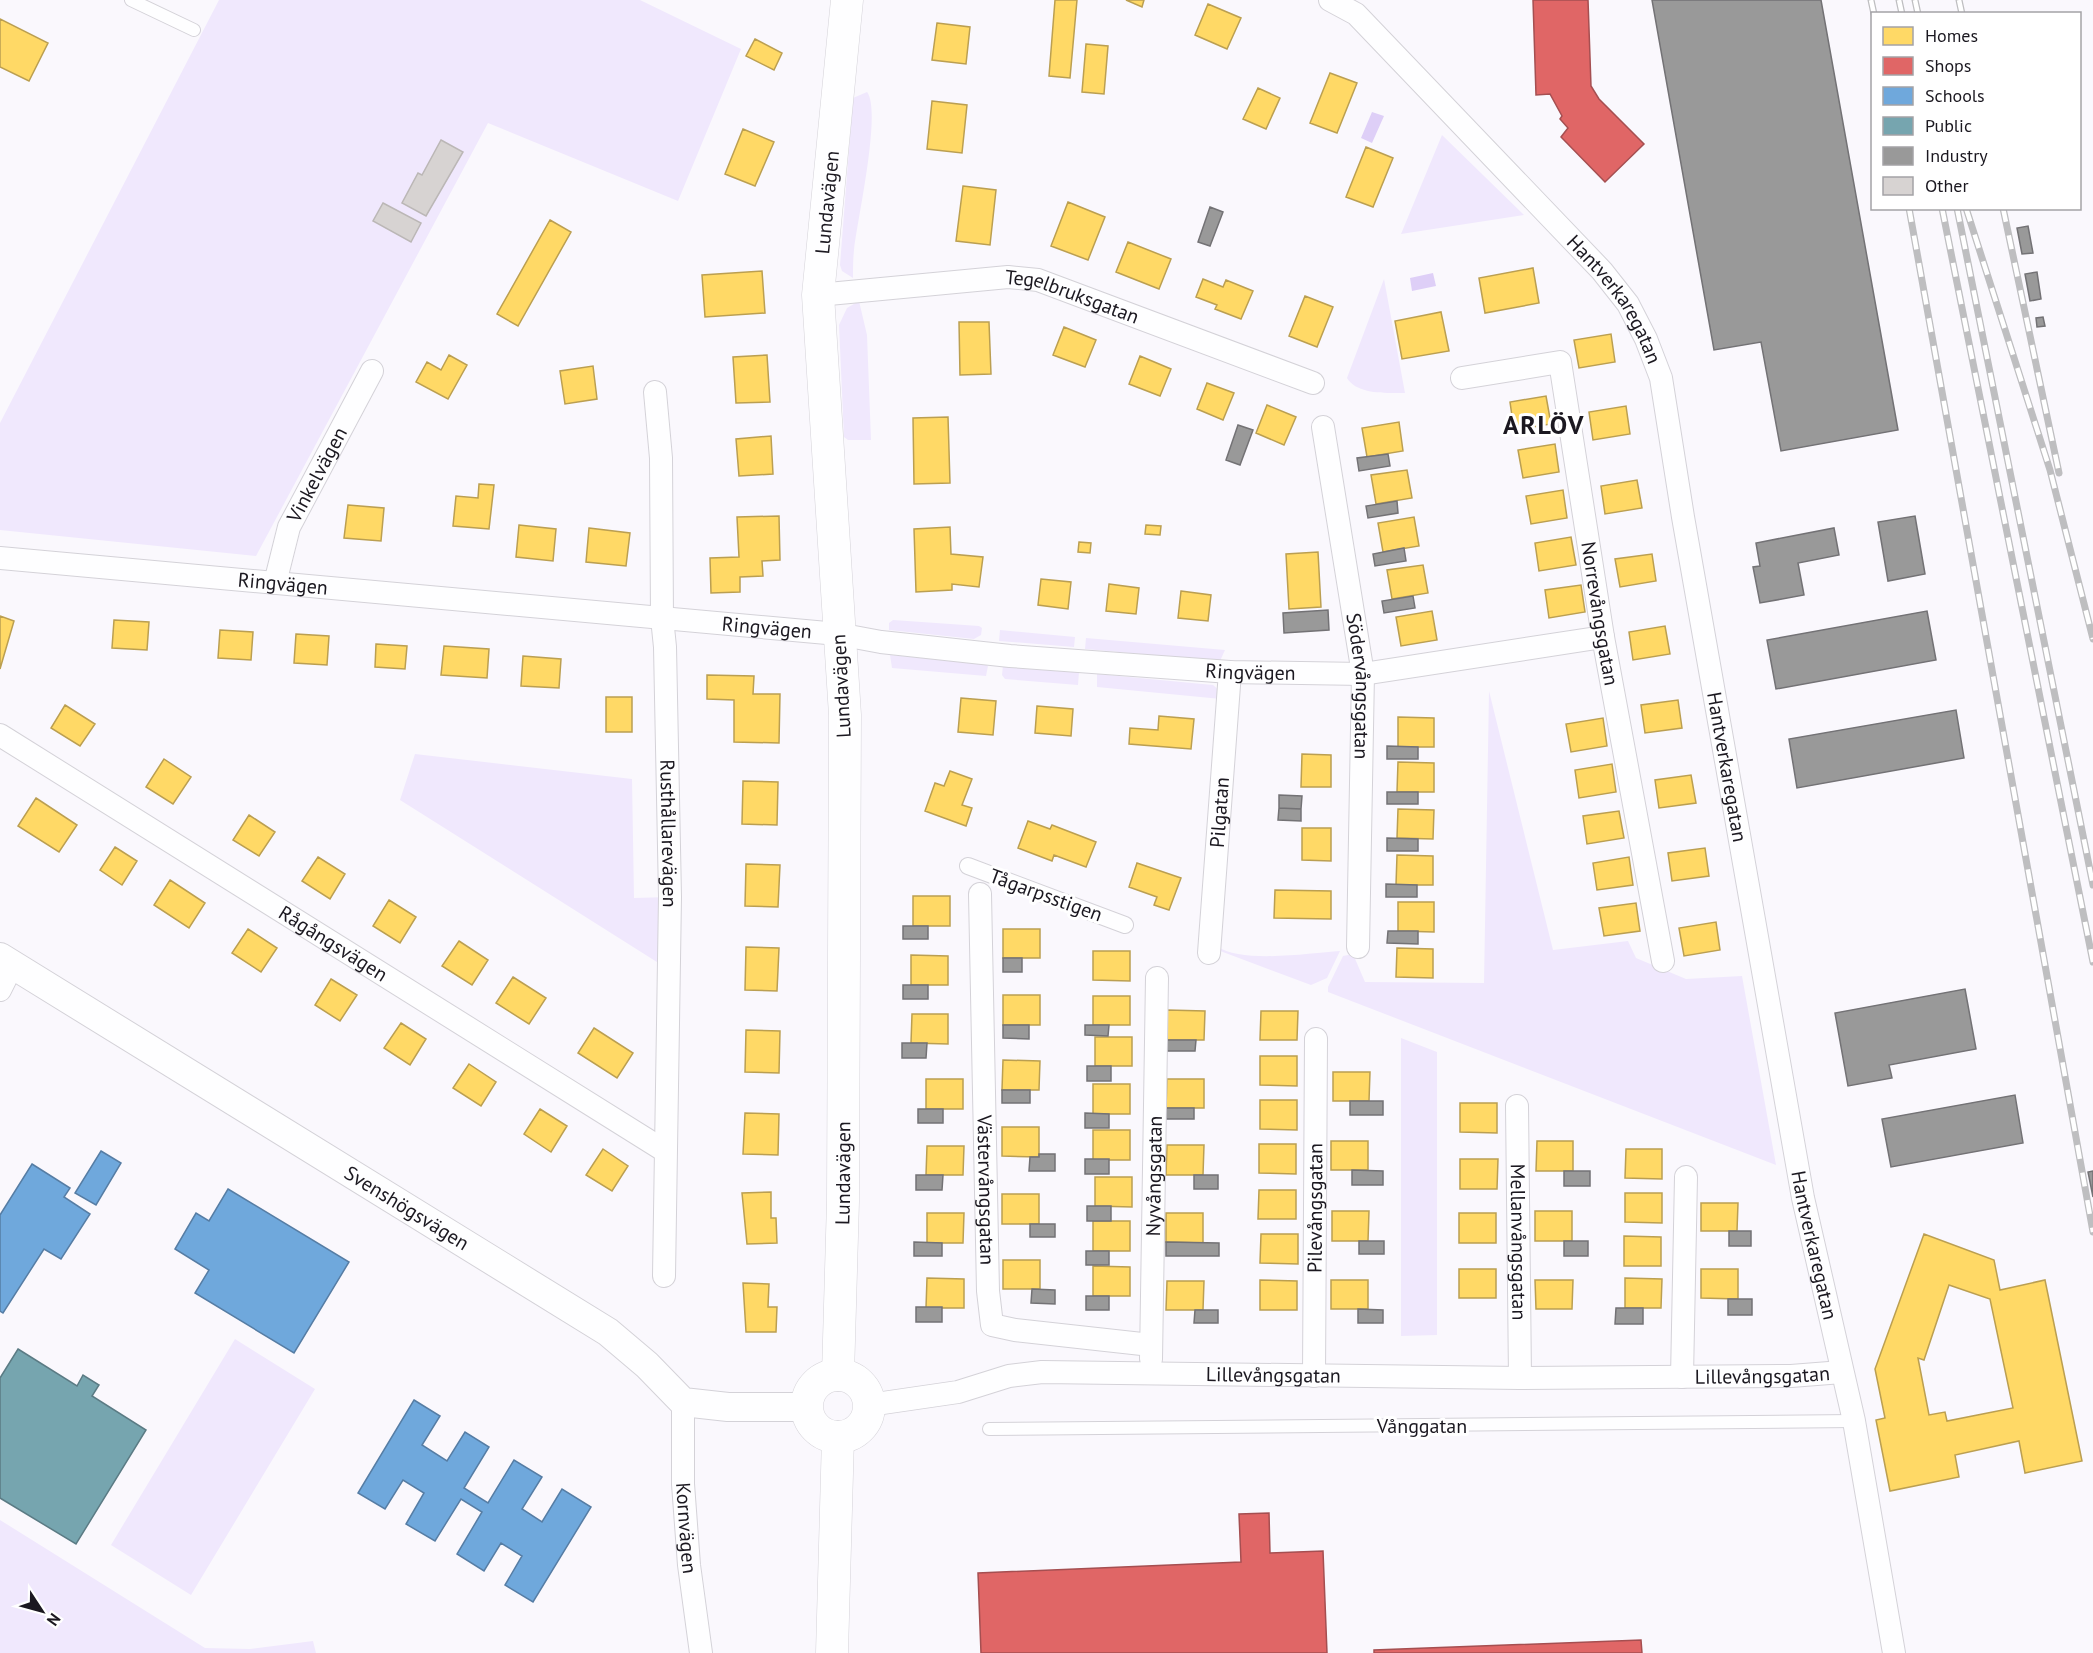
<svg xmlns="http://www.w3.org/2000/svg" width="2093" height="1653" font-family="'PT Sans',sans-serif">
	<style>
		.green { fill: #f0e8fd }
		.water { fill: #decff7 }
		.homes { fill: #ffd966; stroke: #bb9f51; stroke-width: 1.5; fill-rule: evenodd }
		.shops { fill: #e06666; stroke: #a54f51; stroke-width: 1.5 }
		.schools { fill: #6fa8dc; stroke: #567da4; stroke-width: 1.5 }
		.public { fill: #76a5af; stroke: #5b7b84; stroke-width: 1.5 }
		.industry { fill: #999; stroke: #737275; stroke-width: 1.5 }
		.building { fill: #d7d3d2; stroke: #bbb7b6; stroke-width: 1.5 }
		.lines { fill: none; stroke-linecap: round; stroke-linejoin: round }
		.service-casing { stroke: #d4d2d8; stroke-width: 14 }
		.pedestrian-casing { stroke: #d4d2d8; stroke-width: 18 }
		.minor-casing { stroke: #d4d2d8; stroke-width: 24 }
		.tertiary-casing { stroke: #d4d2d8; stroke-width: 30 }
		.secondary-casing { stroke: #d4d2d8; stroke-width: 33 }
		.service { stroke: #fefeff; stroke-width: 12 }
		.pedestrian { stroke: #fefeff; stroke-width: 16 }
		.minor { stroke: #fefeff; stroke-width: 22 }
		.tertiary { stroke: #fefeff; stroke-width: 28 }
		.secondary { stroke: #fefeff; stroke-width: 32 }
		.rail-casing { stroke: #bebec0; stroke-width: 7 }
		.rail { stroke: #fff; stroke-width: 4.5; stroke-dasharray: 14; stroke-linecap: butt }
		.labels { text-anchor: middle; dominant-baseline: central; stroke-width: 6; stroke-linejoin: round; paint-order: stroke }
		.street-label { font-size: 20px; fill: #1b1820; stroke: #fff }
		.district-label { font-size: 26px; font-weight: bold; letter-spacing: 1.5px; fill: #1b1820; stroke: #fff }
	</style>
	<rect width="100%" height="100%" fill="#faf8fd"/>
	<!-- green -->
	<path class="green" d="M219 0H640L741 49 678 201 488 123 256 556 0 530V423Z
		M867 92C882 111 857 221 854 250 853 259 853 269 853 278L842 271 840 265 853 98Z
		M1442 135 1524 215 1401 234Z
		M1384 279 1405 393C1388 393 1357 395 1347 378Z
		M859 301 867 335 871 440H848L844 437 839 325 847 308Z
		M893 620 979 626 982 628 981 635 974 639 889 630V623Z
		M1000 630 1075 637 1074 647 999 641Z
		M1086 638 1225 650 1220 661 1085 649Z
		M890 655 982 663 988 666 986 676 892 668Z
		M1003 665 1079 672 1078 685 1005 679 1002 675Z
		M1097 674 1213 685 1220 691 1221 699 1097 687Z
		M1489 691 1553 950 1628 941 1636 958 1686 979 1742 976 1776 1165 1328 992V987L1343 956 1353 954 1365 982 1484 983Z
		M415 754 632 779 634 898 670 897 668 969 400 800Z
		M1217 946C1241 964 1310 953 1340 951L1327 978 1311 985 1215 949Z
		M1401 1038 1437 1052V1335L1401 1336Z
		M235 1339 315 1389 191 1595 111 1545Z
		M0 1520 205 1648 250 1649 313 1641 316 1653H0Z"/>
	<!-- water -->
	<path class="water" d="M1372 112 1384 116 1372 143 1361 138Z
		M1433 273 1436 286 1412 291 1410 278Z"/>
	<!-- homes -->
	<path class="homes" d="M1055 0H1077L1070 78 1049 76Z
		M1126 0H1144L1142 7Z
		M1208 4 1241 18 1227 49 1195 35Z
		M0 19 48 43 29 81 0 67Z
		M937 23 970 27 966 64 932 60Z
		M755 39 782 53 774 70 746 56Z
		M1086 44 1108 46 1104 94 1082 92Z
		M1330 73 1357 83 1337 133 1310 123Z
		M1258 88 1280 98 1266 129 1243 119Z
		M932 101 967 105 962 153 927 149Z
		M743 129 774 142 755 186 725 174Z
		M1366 147 1393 158 1373 207 1346 197Z
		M963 186 996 190 990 245 956 241Z
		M1068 202 1105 217 1088 260 1051 246Z
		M550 220 571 232 518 326 497 314Z
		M1128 242 1171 259 1159 289 1116 272Z
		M1533 268 1539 303 1485 313 1479 278Z
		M762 271 765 313 705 317 702 275Z
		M1203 279 1223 287 1226 280 1253 291 1241 319 1215 309 1217 305 1196 297Z
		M1305 296 1333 307 1317 347 1289 336Z
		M1441 312 1449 351 1402 359 1395 321Z
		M959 322H989L991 374 960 375Z
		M1064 327 1096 340 1085 367 1053 355Z
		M1611 334 1615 362 1579 368 1574 340Z
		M449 355 467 365 448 399 416 382 427 362 441 370Z
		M767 355 770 402 736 403 733 357Z
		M1140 356 1171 369 1160 396 1129 384Z
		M593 366 597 399 565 404 560 371Z
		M1207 383 1234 393 1223 420 1197 409Z
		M1546 396 1551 424 1514 430 1510 402Z
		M1267 405 1296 417 1284 445 1256 433Z
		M1626 406 1630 434 1593 440 1589 412Z
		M948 417 950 483 914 484 913 418Z
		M1399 422 1403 451 1367 457 1362 428Z
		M771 436 773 474 739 476 736 439Z
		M1555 444 1559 472 1523 478 1518 450Z
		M1407 470 1412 498 1376 504 1371 475Z
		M1637 480 1642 508 1605 514 1601 486Z
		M479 484 494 485 489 529 453 526 456 496 478 498Z
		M1563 490 1567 518 1531 524 1526 496Z
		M348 505 384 508 381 541 344 538Z
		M779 516 780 560 762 561 763 576 740 577V592L711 593 710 558 739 557 737 517Z
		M1414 517 1419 546 1383 552 1378 523Z
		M519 525 556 529 553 561 516 557Z
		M1146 525 1161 526 1160 535 1145 534Z
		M950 527 951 554 983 557 979 587 952 584V590L916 592 914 529Z
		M589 528 630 533 626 566 586 562Z
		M1571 537 1576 565 1539 571 1535 543Z
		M1079 542 1091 543 1090 553 1078 552Z
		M1318 552 1321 607 1289 609 1286 554Z
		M1652 554 1656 581 1620 587 1615 559Z
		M1423 565 1428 593 1392 599 1387 570Z
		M1041 579 1071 582 1068 609 1038 605Z
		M1109 584 1139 588 1136 614 1106 611Z
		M1581 585 1585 612 1549 618 1545 590Z
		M1181 591 1211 595 1208 621 1178 618Z
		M1432 611 1437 640 1401 646 1396 617Z
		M0 616 14 621 0 669Z
		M114 620 149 622 147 650 112 648Z
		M1665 626 1670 654 1633 660 1629 632Z
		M220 630 253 632 251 660 218 658Z
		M296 634 329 636 327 665 294 663Z
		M376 644 407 646 405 669 375 667Z
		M444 646 489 649 487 678 441 675Z
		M523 656 561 659 559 688 521 686Z
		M707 675 754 676 753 694H780L779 743 734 742V700L707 699Z
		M606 697H632V732H606Z
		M961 698 996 701 993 735 958 732Z
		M1678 700 1682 728 1645 733 1641 705Z
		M65 705 95 724 80 746 51 728Z
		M1037 706 1073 709 1071 736 1035 733Z
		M1159 716 1194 719 1191 749 1129 744 1130 728 1158 730Z
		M1398 717 1434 718V747H1398Z
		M1603 718 1607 746 1571 752 1566 724Z
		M1302 754 1331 755V787H1301Z
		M164 759 191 777 173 804 146 787Z
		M1398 762 1434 763V792H1397Z
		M1612 764 1616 792 1579 798 1575 770Z
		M950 771 972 779 962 805 972 808 966 826 925 811 935 783 944 786Z
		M1691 775 1696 803 1659 808 1655 780Z
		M743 781 778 782 777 825 742 824Z
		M36 798 77 825 59 852 18 826Z
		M1398 809 1434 810 1433 839 1397 838Z
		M1619 811 1624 838 1587 844 1583 816Z
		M249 815 275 832 259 856 233 840Z
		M1028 821 1050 829 1052 825 1096 842 1086 867 1054 855 1052 861 1018 848Z
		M1302 828H1331V861L1302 860Z
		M115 847 137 861 122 885 100 870Z
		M1705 848 1709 876 1672 881 1668 853Z
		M1397 855 1433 856V885H1396Z
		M318 857 345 874 330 899 302 881Z
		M1629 857 1633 885 1597 890 1593 863Z
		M1137 863 1181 878 1169 910 1154 905 1157 897 1129 887Z
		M746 864 780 865 778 907 745 906Z
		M170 880 205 903 189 928 154 905Z
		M1275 890 1331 891V919L1274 918Z
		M913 896H950V926H913Z
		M389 900 416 917 400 943 373 926Z
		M1398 902H1434V932L1398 931Z
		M1636 903 1640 931 1604 936 1599 908Z
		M1716 922 1720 950 1684 956 1679 928Z
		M248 929 277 948 261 972 232 953Z
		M1003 929H1040V958H1003Z
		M459 941 488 960 472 985 442 966Z
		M746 947 779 948 777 991 745 990Z
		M1397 948 1433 949V978L1396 977Z
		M1093 951H1130V981L1093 980Z
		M911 955 948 956V985H911Z
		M513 977 546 998 529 1024 496 1003Z
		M331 979 357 995 340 1021 315 1005Z
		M1003 995H1040V1025H1003Z
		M1093 996H1130V1025H1093Z
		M1167 1010 1205 1011 1204 1040H1167Z
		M1261 1011H1298L1297 1040H1260Z
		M912 1014H948V1044L911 1043Z
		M401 1023 426 1039 410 1065 384 1048Z
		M594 1028 633 1053 617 1078 578 1053Z
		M746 1030 780 1031 779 1073 745 1072Z
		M1095 1037H1132V1066H1095Z
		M1260 1056H1297V1086L1260 1085Z
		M1003 1060 1040 1061 1039 1090H1002Z
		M469 1064 496 1082 481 1106 453 1088Z
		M1333 1072H1370L1369 1101H1333Z
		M926 1079H963V1109H926Z
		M1167 1079H1204V1108H1166Z
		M1093 1084H1130V1114H1093Z
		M1260 1100H1297V1130L1260 1129Z
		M1460 1103H1497V1133L1460 1132Z
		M540 1109 567 1126 551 1152 524 1134Z
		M745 1113 779 1114 778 1155 743 1154Z
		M1002 1127H1039V1157L1002 1156Z
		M1093 1130H1130V1160H1093Z
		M1331 1141H1368V1170H1331Z
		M1537 1141H1573V1171H1536Z
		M1259 1144H1296V1174L1259 1173Z
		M1167 1145H1204L1203 1175H1166Z
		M927 1146H964L963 1175H926Z
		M603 1149 628 1166 612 1191 586 1175Z
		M1626 1149H1662V1179L1625 1178Z
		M1460 1159H1498L1497 1189H1460Z
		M1095 1177H1132V1207L1095 1206Z
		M1259 1190H1296V1219H1258Z
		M771 1192V1218H776L777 1243 747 1244 742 1193Z
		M1625 1193H1662V1223L1625 1222Z
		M1002 1194H1039V1224H1002Z
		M1701 1203H1738L1737 1231H1701Z
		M1332 1211H1369L1368 1241H1332Z
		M1535 1211H1572V1241H1535Z
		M927 1213H964L963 1243H927Z
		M1166 1213H1203V1243L1166 1242Z
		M1459 1213H1496V1243H1459Z
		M1093 1221H1130V1251H1093Z
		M1261 1234H1298V1264L1260 1263Z
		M1924 1234 1994 1260 2000 1290 2045 1280 2082 1461 2025 1473 2019 1441 1955 1455 1959 1477 1890 1491 1876 1420 1885 1418 1875 1369ZM1949 1285 1990 1299 2013 1408 1947 1421 1945 1412 1929 1415 1918 1358 1924 1360Z
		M1624 1236 1661 1237V1266H1624Z
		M1003 1260H1040V1289H1003Z
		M1093 1266 1130 1267V1296H1093Z
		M1459 1269H1496V1298H1459Z
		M1701 1269H1738V1299L1701 1298Z
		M927 1278 964 1279V1308H926Z
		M1625 1278 1662 1279 1661 1308H1625Z
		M1260 1280 1297 1281V1310H1260Z
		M1331 1280H1368V1309H1331Z
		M1535 1280H1573L1572 1309H1536Z
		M1167 1281H1204L1203 1310H1166Z
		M743 1283 769 1284 768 1307H777L776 1332H746Z"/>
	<!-- shops -->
	<path class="shops" d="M1533 0H1588L1591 86 1599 99 1644 144 1605 182 1561 137 1568 128 1560 119 1562 116 1550 94 1536 95Z
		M1269 1513 1270 1553 1323 1551 1327 1653H981L978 1573 1241 1562 1239 1514Z
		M1641 1640 1642 1653H1374V1650Z"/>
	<!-- schools -->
	<path class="schools" d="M101 1151 121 1163 96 1205 75 1193Z
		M32 1164 70 1188 64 1197 90 1214 61 1259 44 1249 3 1313 0 1311V1215Z
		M228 1189 349 1262 294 1353 195 1293 209 1270 175 1249 196 1213 209 1221Z
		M414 1400 440 1416 422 1445 447 1461 465 1432 489 1447 464 1488 488 1503 514 1460 542 1477 522 1509 542 1522 562 1489 591 1507 533 1602 505 1585 522 1556 501 1543 484 1571 457 1554 482 1512 461 1499 435 1541 406 1524 424 1493 403 1480 385 1509 358 1493Z"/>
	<!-- public -->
	<path class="public" d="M18 1349 77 1386 83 1375 99 1385 92 1396 146 1430 76 1544 0 1498V1378Z"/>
	<!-- industry -->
	<path class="industry" d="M1652 0H1821L1898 430 1781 451 1761 342 1714 350Z
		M1210 207 1223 212 1210 246 1198 242Z
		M2028 226 2033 253 2022 254 2017 228Z
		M2037 272 2041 299 2030 301 2025 274Z
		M2043 317 2045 326 2037 327 2036 318Z
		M1238 425 1253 430 1240 465 1226 460Z
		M1388 454 1390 466 1359 471 1357 458Z
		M1397 501 1398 513 1368 518 1366 506Z
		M1915 516 1925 574 1888 581 1878 522Z
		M1834 528 1839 555 1798 563 1804 595 1760 603 1753 567 1760 566 1756 543Z
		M1404 548 1406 561 1375 566 1373 554Z
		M1413 596 1415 608 1384 613 1382 601Z
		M1328 610 1329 630 1284 633 1283 613Z
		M1927 611 1936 660 1776 689 1767 640Z
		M1956 710 1964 758 1797 788 1789 739Z
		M1387 746 1418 747V759H1387Z
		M1387 792H1418V804H1387Z
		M1279 795 1302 796 1301 809 1279 808Z
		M1279 808 1301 809V821L1278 820Z
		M1387 838 1418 839V851H1387Z
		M1386 884 1417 885V897H1386Z
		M903 926H928V939H903Z
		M1388 931H1418V944L1387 943Z
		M1003 958H1022V972H1003Z
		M903 985H928V999H903Z
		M1965 989 1976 1049 1889 1065 1892 1078 1848 1086 1835 1013Z
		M1003 1025H1029V1039L1003 1038Z
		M1085 1025H1109L1108 1036 1085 1035Z
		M1167 1040H1196L1195 1051H1167Z
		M902 1043H927L926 1058H902Z
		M1087 1066H1111V1081H1087Z
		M1002 1090H1030V1103H1002Z
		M2015 1095 2023 1143 1891 1167 1882 1119Z
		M1350 1101H1383V1115H1350Z
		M1166 1108H1194V1119H1166Z
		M918 1109H943V1123H918Z
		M1085 1113 1109 1114V1128H1085Z
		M1039 1154H1055V1171H1029L1030 1157H1039Z
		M1085 1159H1109V1174H1085Z
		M1352 1170 1383 1171V1185H1352Z
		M1564 1171H1590V1186H1564Z
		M2093 1171V1197L2088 1172Z
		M916 1175H943L942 1190H916Z
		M1194 1175H1218V1189H1194Z
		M1087 1206H1111V1221H1087Z
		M1030 1224H1055V1237H1030Z
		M1729 1231H1751V1246H1729Z
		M1359 1241H1384V1254H1359Z
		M1564 1241H1588V1256H1564Z
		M914 1242 942 1243V1256H914Z
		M1166 1242 1219 1243V1256H1166Z
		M1086 1251H1109V1265H1086Z
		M1032 1289 1055 1290V1304L1031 1303Z
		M1086 1296H1109V1310H1086Z
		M1728 1299H1752V1315H1728Z
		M916 1307H942V1322H916Z
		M1616 1308H1643V1324H1615Z
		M1358 1309 1383 1310V1323H1358Z
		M1195 1310H1218V1323H1194Z"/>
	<!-- building -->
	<path class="building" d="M441 140 463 152 426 216 402 203 418 173 422 175Z
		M383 203 421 223 411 242 373 221Z"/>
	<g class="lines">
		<defs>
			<path id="service" d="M131 0 194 30
				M989 1429 1854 1421"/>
			<path id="pedestrian" d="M968 866 1125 925"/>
			<g id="minor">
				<path id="s1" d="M1330 0 1356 14 1602 271 1628 304 1646 339 1661 378 1683 517 1803 1198 1854 1421 1894 1653"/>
				<path id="s2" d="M818 295 1008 277 1038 280 1313 383"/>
				<path id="s3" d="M1462 378 1560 362 1603 637 1663 961"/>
				<path id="s4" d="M655 392 661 458 662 618 665 647 670 897 664 1276"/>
				<path id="s5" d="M1323 427 1363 674 1358 947"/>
				<path id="s6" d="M0 558 838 634 881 642 1010 656 1230 672 1363 674 1603 637"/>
				<path id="s7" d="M275 583 289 527 372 371"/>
				<path id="s8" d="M0 735 665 1151"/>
				<path id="s9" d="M980 894 988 1291 992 1325 1015 1330 1151 1345"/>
				<path id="s10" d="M1209 953 1230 672"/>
				<path d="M0 990 13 964"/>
				<path id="s11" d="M1517 1106 1520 1378"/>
				<path id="s12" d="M1151 1359 1157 978"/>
				<path id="s13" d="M1314 1376 1316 1039"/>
				<path d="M1682 1377 1686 1177"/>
				<path id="s14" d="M683 1402V1484L689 1565 701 1653"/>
				<path id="s15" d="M869 1405 958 1392 1009 1376 1042 1372 1520 1378 1791 1376 1842 1372"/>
			</g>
			<g id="tertiary">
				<path id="s16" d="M0 957 608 1332 647 1365 683 1402 728 1407H807"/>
			</g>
			<g id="secondary">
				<path id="s17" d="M838 1375 843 1201 845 715 818 295 847 0"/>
				<circle cx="838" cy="1406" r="31"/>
				<path d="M832 1653 838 1437"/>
			</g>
		</defs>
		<!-- service casing -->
		<use href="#service" class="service-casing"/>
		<!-- pedestrian casing -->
		<use href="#pedestrian" class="pedestrian-casing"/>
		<!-- minor casing -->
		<use href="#minor" class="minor-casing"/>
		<!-- tertiary casing -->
		<use href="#tertiary" class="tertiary-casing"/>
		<!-- secondary casing -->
		<use href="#secondary" class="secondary-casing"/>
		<!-- service -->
		<use href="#service" class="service"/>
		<!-- pedestrian -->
		<use href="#pedestrian" class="pedestrian"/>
		<!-- minor -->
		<use href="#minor" class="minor"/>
		<!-- tertiary -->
		<use href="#tertiary" class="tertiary"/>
		<!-- secondary -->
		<use href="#secondary" class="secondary"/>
		<defs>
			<path id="rail" d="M1871 0 1874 14
				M1899 0 1902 14
				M1915 0 1918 14
				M1959 0 1962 14
				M1909 208 2093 1232
				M1942 208 2093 962
				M1957 208 2093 885
				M1966 208 2050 470 2093 639
				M2003 208 2059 473"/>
		</defs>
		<!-- rail casing -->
		<use href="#rail" class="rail-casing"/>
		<!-- rail -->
		<use href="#rail" class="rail"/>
	</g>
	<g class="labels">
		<!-- street labels -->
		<g class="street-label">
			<text stroke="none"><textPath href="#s17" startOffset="1174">Lundavägen</textPath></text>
			<text stroke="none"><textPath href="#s2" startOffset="258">Tegelbruksgatan</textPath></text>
			<text stroke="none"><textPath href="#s1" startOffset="416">Hantverkaregatan</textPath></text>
			<text stroke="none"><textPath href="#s7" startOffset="117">Vinkelvägen</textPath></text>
			<text stroke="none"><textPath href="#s6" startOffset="284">Ringvägen</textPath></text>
			<text stroke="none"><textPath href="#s3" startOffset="354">Norrevångsgatan</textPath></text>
			<text stroke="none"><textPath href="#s6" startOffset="770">Ringvägen</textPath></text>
			<text stroke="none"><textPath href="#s6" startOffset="1256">Ringvägen</textPath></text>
			<text transform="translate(841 686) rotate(-93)">Lundavägen</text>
			<text stroke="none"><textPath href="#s5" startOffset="262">Södervångsgatan</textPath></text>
			<text stroke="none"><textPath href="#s1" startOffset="903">Hantverkaregatan</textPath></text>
			<text stroke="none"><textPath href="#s10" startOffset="141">Pilgatan</textPath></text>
			<text stroke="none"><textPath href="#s4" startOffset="442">Rusthållarevägen</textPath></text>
			<text transform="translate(1046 895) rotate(20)">Tågarpsstigen</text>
			<text stroke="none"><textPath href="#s8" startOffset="393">Rågångsvägen</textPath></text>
			<text stroke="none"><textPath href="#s17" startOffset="202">Lundavägen</textPath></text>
			<text stroke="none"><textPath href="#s12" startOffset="183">Nyvångsgatan</textPath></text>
			<text stroke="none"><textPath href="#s9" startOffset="296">Västervångsgatan</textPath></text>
			<text stroke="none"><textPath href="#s16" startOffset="478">Svenshögsvägen</textPath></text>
			<text stroke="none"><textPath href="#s13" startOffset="168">Pilevångsgatan</textPath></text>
			<text stroke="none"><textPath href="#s11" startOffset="136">Mellanvångsgatan</textPath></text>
			<text stroke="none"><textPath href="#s1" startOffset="1389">Hantverkaregatan</textPath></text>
			<text stroke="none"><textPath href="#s15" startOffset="897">Lillevångsgatan</textPath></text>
			<text stroke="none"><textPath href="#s15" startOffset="408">Lillevångsgatan</textPath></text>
			<text x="1422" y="1426">Vånggatan</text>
			<text stroke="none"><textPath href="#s14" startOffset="126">Kornvägen</textPath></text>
		</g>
		<!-- district labels -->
		<g class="district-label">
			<text x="1544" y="424">ARLÖV</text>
		</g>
	</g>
	<!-- legend -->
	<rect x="1871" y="12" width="210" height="198" fill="#ffffff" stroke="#a4a3a6" stroke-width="1.5"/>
	<rect x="1883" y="27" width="30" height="18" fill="#ffd966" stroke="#a4a3a6" stroke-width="1.5"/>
	<text x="1925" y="42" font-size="18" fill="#1b1820">Homes</text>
	<rect x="1883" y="57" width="30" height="18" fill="#e06666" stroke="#a4a3a6" stroke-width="1.5"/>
	<text x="1925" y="72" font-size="18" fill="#1b1820">Shops</text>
	<rect x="1883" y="87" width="30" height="18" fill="#6fa8dc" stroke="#a4a3a6" stroke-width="1.5"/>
	<text x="1925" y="102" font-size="18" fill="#1b1820">Schools</text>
	<rect x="1883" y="117" width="30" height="18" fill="#76a5af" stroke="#a4a3a6" stroke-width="1.5"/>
	<text x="1925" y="132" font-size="18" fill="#1b1820">Public</text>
	<rect x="1883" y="147" width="30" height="18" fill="#999999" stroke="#a4a3a6" stroke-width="1.5"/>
	<text x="1925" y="162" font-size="18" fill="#1b1820">Industry</text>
	<rect x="1883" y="177" width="30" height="18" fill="#d7d3d2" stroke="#a4a3a6" stroke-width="1.5"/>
	<text x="1925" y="192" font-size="18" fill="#1b1820">Other</text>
	<!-- north arrow -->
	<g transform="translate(42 1611) rotate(126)" stroke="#ffffff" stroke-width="4.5" paint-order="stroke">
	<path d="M0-4.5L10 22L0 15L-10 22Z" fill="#1b1820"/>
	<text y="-9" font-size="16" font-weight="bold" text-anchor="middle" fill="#1b1820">N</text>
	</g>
</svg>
